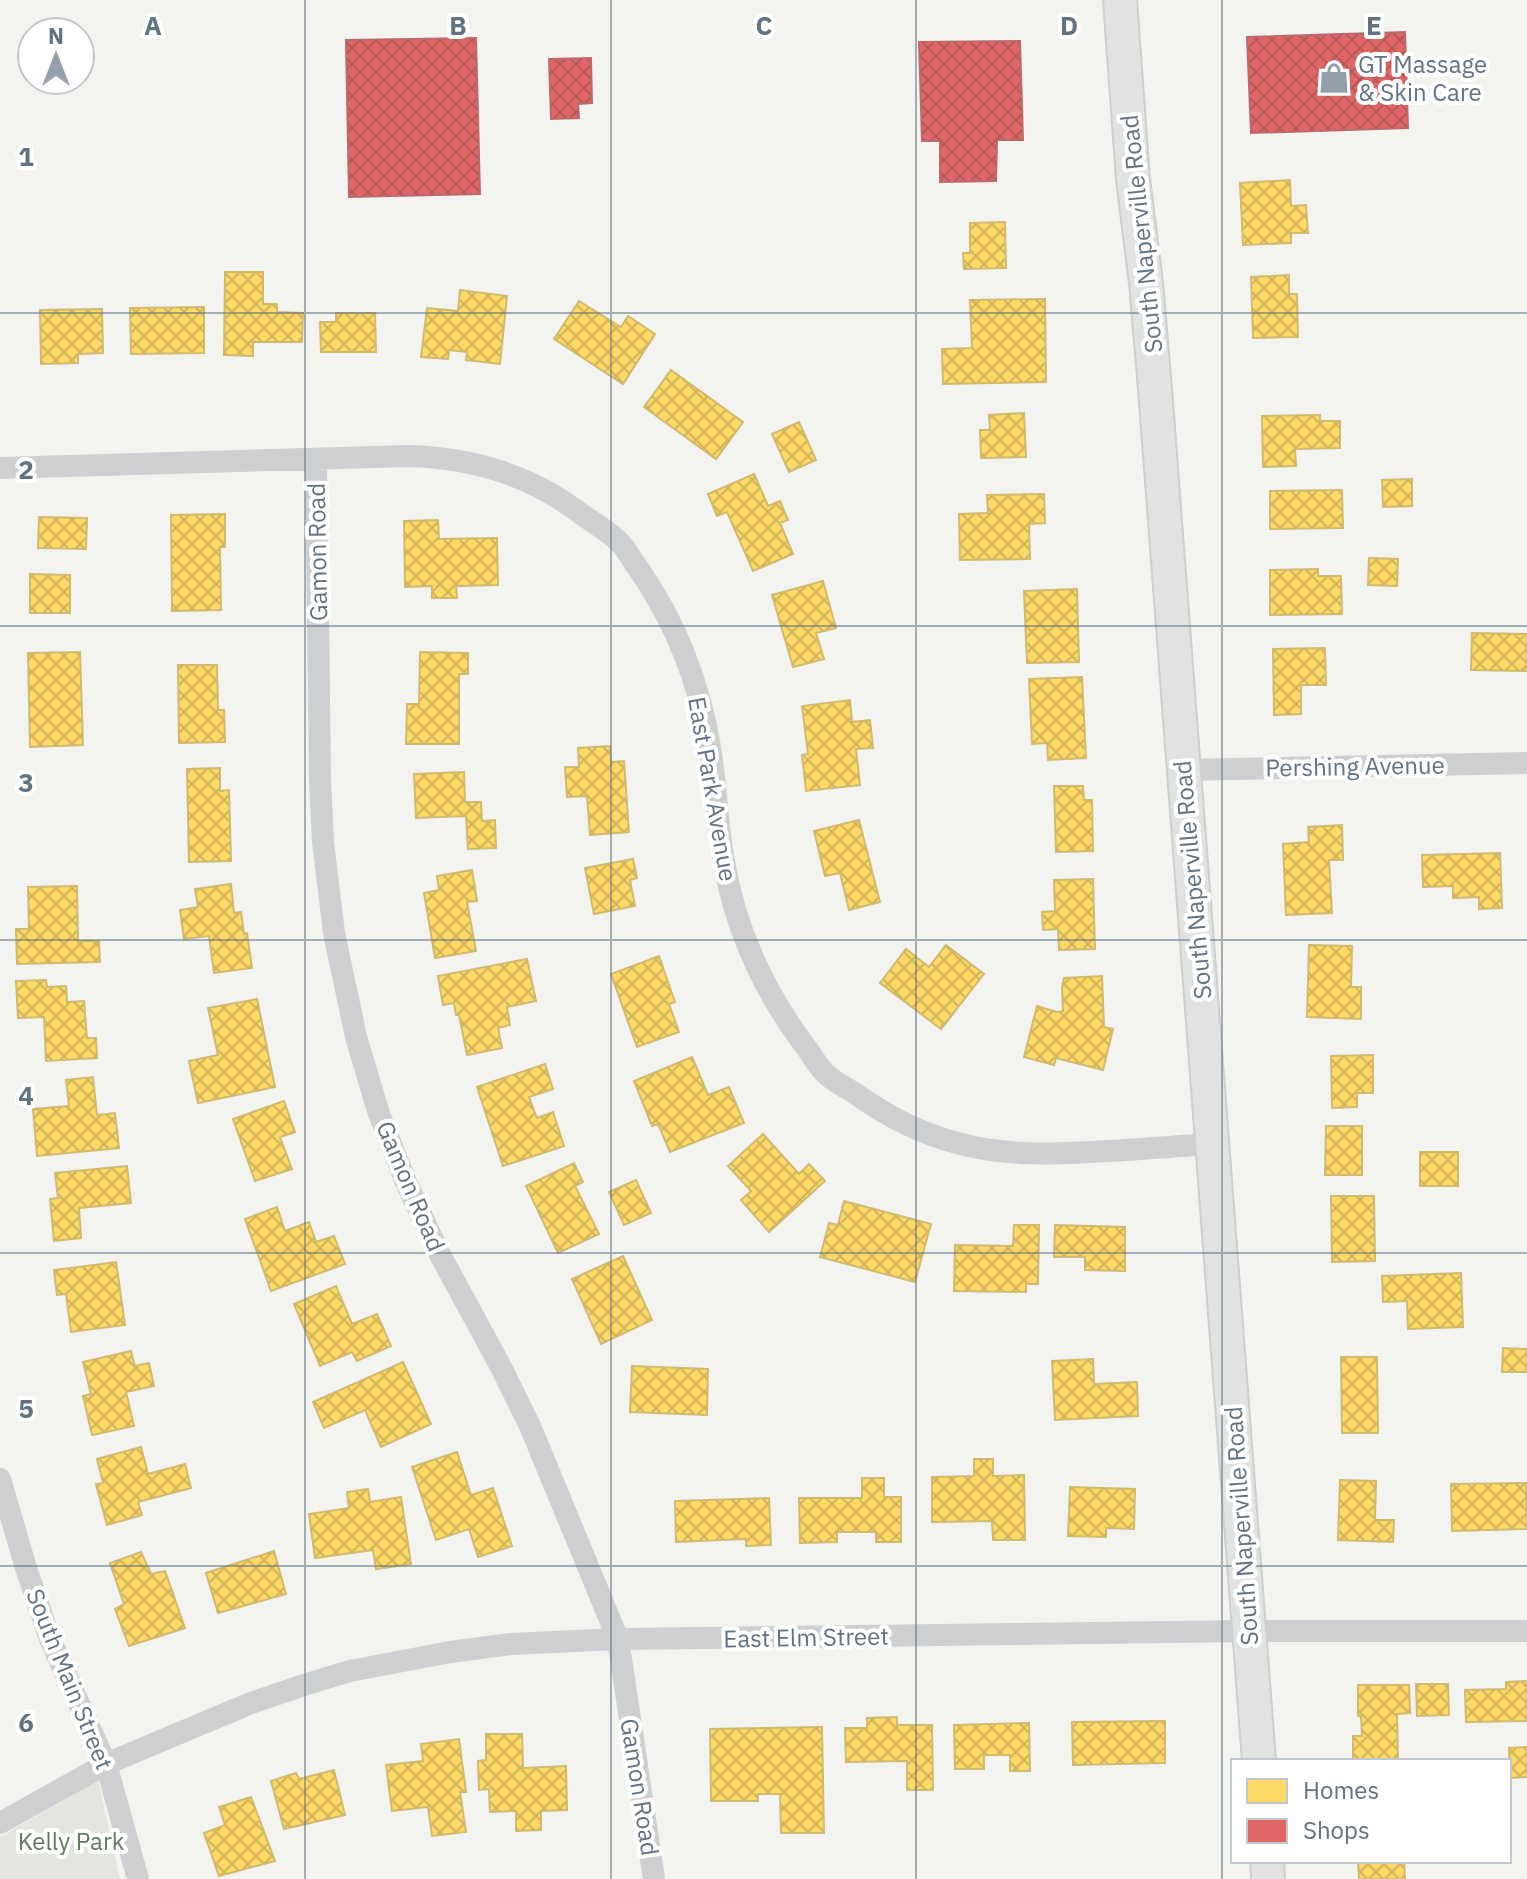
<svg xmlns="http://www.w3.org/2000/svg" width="1527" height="1879" font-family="'IBM Plex Sans',sans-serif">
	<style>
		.park { fill: #e2e6de }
		.homes { fill: url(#homes-cross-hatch); stroke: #d0ba6f; stroke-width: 2 }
		.shops { fill: url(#shops-cross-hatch); stroke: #ba6a6f; stroke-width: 2 }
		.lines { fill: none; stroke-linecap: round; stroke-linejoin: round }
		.secondary-casing { stroke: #ced0d0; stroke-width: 36 }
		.street { stroke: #cecfd0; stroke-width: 22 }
		.secondary { stroke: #e1e2e2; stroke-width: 32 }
		.grid { fill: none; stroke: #617283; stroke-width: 2; stroke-opacity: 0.55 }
		.labels { text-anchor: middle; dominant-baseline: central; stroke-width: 8; stroke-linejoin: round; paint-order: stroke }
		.poi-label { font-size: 24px; fill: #617283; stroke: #fff; text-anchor: start }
		.street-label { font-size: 24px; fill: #617283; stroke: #fff }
		.park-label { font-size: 24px; fill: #647a60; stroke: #fff }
		.grid-label { font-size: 26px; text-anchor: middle; font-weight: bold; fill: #617283; stroke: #fff; stroke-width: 8; stroke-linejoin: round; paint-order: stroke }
	</style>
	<defs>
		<pattern id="homes-cross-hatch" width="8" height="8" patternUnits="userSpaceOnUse" patternTransform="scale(2)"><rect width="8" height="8" fill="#ffd966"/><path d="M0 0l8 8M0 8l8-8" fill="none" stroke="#d2b459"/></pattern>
		<pattern id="shops-cross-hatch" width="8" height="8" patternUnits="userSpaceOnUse" patternTransform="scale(2)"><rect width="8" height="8" fill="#e06666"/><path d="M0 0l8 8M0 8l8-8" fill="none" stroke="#b95859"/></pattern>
	</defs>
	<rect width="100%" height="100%" fill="#f3f3f0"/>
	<!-- park -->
	<path class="park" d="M98 1781 120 1879H0V1837Z"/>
	<!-- homes -->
	<path class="homes" d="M1290 180 1291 206 1306 205 1308 233H1291V243L1243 245 1240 183Z
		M1005 222 1006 268 964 269 963 253H970V223Z
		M225 272H263V304H277V312L303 313 302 342H253V356L224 355Z
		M1289 275V294H1297L1298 337 1253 338 1251 277Z
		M460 290 507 296 500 364 466 360 467 352 449 350 448 359 421 357 427 308 458 311Z
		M1045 299 1046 382 943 384 942 349 972 348 970 300Z
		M579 301 621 327 628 316 655 334 623 384 554 339Z
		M204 307V353L131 354 130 308Z
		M102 309 103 353 78 354V363L41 364 40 310Z
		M336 313H375L376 352H321L320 322H336Z
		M671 370 743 422 716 459 644 407Z
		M1024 413 1026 457 981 458 980 430H990L989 415Z
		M1320 415V421H1340V448L1295 449 1296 466 1263 467 1262 416Z
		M799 422 816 460 789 472 772 434Z
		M754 474 768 506 780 501 788 520 780 523 793 554 753 571 727 512 717 516 708 494Z
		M1412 479V506L1383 507 1382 480Z
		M1342 490 1343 528 1270 529V491Z
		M1044 494 1045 523 1029 524 1030 559 960 560 959 514 988 513 987 495Z
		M225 514V547H220L221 610 172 611 171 515Z
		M39 517 87 518 86 549 38 548Z
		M438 520 439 539 497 538 498 585 456 586 457 598H432V586L405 587 404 521Z
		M1369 558 1398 559 1397 586 1368 585Z
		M1318 569V576H1341L1342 614 1270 615V570Z
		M30 574 70 575V613H30Z
		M823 581 836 628 816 633 824 659 793 667 772 595Z
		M1077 589 1079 662 1027 663 1024 591Z
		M1472 633 1527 634V671L1471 670Z
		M1325 648 1326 685H1301V714L1274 715 1273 649Z
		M80 652 83 745 30 747 28 653Z
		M420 652 468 653V674H459V744H406L407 704H419Z
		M178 665H217L218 710H224L225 742 179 743Z
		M1082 677 1086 758 1048 760 1047 743 1032 744 1029 679Z
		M850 700 852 722 870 720 873 748 856 749 860 785 806 791 802 755 808 754 802 706Z
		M610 746 611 762 624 761 629 832 590 835 587 796 567 797 565 767H579L578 748Z
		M220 768V791L229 790 231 861 189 862 187 769Z
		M464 772 465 802H481L482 821 495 820 496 848 468 849 466 816 416 818 414 774Z
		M1054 786H1083L1084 800H1092L1093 851 1056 852Z
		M859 820 880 902 849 910 840 873 825 876 814 831Z
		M1342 825 1343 860H1329L1332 913 1286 915 1283 844 1309 842 1308 827Z
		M1500 853 1502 908 1479 909V897L1453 898V886L1423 887 1422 855Z
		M633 859 637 878 630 880 635 906 594 914 585 868Z
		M472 870 477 901 467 902 476 951 435 958 424 893 439 890 437 876Z
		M1093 879 1095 949 1059 950 1058 929 1043 930 1042 912 1055 911 1054 880Z
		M231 884 234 913 241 912 244 934 247 933 252 968 214 973 209 936 184 939 180 910 198 907 195 889Z
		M77 886 78 941H99L100 962 17 964 16 929H29L28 887Z
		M946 945 984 974 941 1029 880 983 906 949 929 967Z
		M1309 945 1352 946 1351 987H1361V1019L1307 1017Z
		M659 956 675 1002 669 1004 679 1032 637 1047 611 974Z
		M527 959 536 1001 507 1007 510 1025 498 1028 502 1048 467 1055 459 1015H456L454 1003 443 1005 438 976Z
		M1102 976 1104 1027 1113 1029 1103 1070 1056 1058 1054 1065 1024 1057 1037 1006 1057 1012 1063 1011 1062 987 1064 978Z
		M46 980 47 987 66 986 67 1002 84 1001 87 1038H96L97 1058 46 1061 44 1017 18 1018 16 981Z
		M257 999 275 1087 198 1103 189 1061 218 1055 208 1008Z
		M1373 1055V1093H1357V1107L1332 1108 1331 1056Z
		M692 1057 708 1095 729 1087 744 1123 670 1152 658 1124 652 1126 634 1081Z
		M545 1064 553 1089 529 1097 537 1118 553 1112 564 1146 503 1166 477 1087Z
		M93 1077 97 1115 115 1113 119 1148 37 1156 33 1109 69 1106 66 1080Z
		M284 1101 295 1132 280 1137 292 1169 255 1181 233 1119Z
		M1326 1126H1362V1175H1325Z
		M763 1134 799 1174 809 1164 825 1181 769 1232 741 1200 751 1191 728 1166Z
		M1420 1152H1458V1186H1420Z
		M574 1163 583 1182 575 1186 599 1234 558 1253 526 1186Z
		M127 1166 131 1203 79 1208 81 1238 54 1241 50 1199 58 1198 55 1173Z
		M636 1180 651 1213 624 1225 609 1192Z
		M1331 1196H1374L1375 1261 1332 1262Z
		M844 1201 931 1224 915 1282 820 1257 829 1223 838 1225Z
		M277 1207 285 1231 309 1222 316 1242 334 1236 345 1264 271 1291 245 1219Z
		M1014 1225H1039L1038 1284H1026V1292L954 1291 955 1245 1013 1246Z
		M1055 1225 1125 1227V1271L1085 1270V1257H1054Z
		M623 1256 652 1320 601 1344 572 1279Z
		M116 1262 125 1325 71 1332 66 1294 57 1295 54 1270Z
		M1461 1273 1463 1327 1408 1329 1407 1301 1383 1302 1382 1276Z
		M336 1286 352 1324 377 1314 391 1346 357 1361 352 1352 320 1366 294 1304Z
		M1503 1348 1527 1349V1372H1502Z
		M131 1351 135 1366 149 1363 154 1386 126 1392 134 1426 92 1435 83 1396 91 1394 83 1362Z
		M1341 1357H1377L1378 1433H1342Z
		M1093 1359 1094 1384 1137 1382 1138 1416 1055 1420 1052 1361Z
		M403 1362 431 1424 381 1447 365 1410 324 1428 313 1402Z
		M632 1366 708 1369 707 1415 630 1412Z
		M141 1447 148 1474 185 1464 191 1488 138 1502 142 1515 107 1525 96 1484 103 1483 97 1459Z
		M457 1452 471 1495 493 1488 512 1546 478 1557 469 1529 436 1540 412 1467Z
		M974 1459H993V1476L1024 1475 1025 1540H993L992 1521 932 1522V1477L974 1476Z
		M862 1478H884V1497H901V1542H876V1532H837V1542L800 1543 799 1498H862Z
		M1340 1480 1376 1481 1375 1520H1394L1393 1542 1338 1540Z
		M1526 1483 1527 1529 1452 1531 1451 1484Z
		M1070 1487 1135 1489 1134 1529 1106 1528V1537L1068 1536Z
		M368 1489 370 1502 401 1497 411 1564 376 1569 373 1550 315 1558 309 1514 349 1508 347 1492Z
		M769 1498 771 1545 746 1546V1539L676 1542 675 1501Z
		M274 1551 286 1594 218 1613 206 1573Z
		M141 1552 151 1574 165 1571 185 1628 129 1646 115 1609 124 1604 110 1563Z
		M1527 1681V1721L1466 1722 1465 1690 1506 1689V1682Z
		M1416 1684H1448L1449 1715 1417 1716Z
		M1358 1685H1409L1410 1713 1397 1714 1398 1761H1353V1736H1362L1361 1716H1358Z
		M897 1717V1725H932L933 1790H907V1761L846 1762 845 1728H867V1718Z
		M1165 1721V1763L1073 1765 1072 1722Z
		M1029 1723 1030 1771H1010V1755H984V1769H955L954 1725Z
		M822 1727 824 1833H781L780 1794H758V1801H711L710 1729Z
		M486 1734H522L523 1768 566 1766 567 1810 541 1811V1830L516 1831V1811L490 1812 489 1789 479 1790 478 1761 486 1760Z
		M459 1739 466 1792H460L466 1832 432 1836 428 1807 392 1811 386 1765 423 1761 421 1744Z
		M1527 1747V1777L1510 1778 1509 1748Z
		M334 1770 345 1815 284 1829 271 1781 296 1773 299 1779Z
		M251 1797 275 1861 219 1876 204 1833 225 1825 219 1807Z
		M1358 1861H1404L1405 1879H1359Z"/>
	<!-- shops -->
	<path class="shops" d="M1405 32 1408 128 1251 133 1247 37Z
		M476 38 480 194 349 197 346 40Z
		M1020 41 1023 140H997L996 181 940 182V141H922L919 42Z
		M591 58 592 103 578 104 579 118 551 119 549 59Z"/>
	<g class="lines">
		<defs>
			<path id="secondary" d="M1120 0 1133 179 1146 283 1155 389 1259 1761
				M1267 1861 1268 1879"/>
		</defs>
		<!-- secondary casing -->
		<use href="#secondary" class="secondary-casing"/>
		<!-- street -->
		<path class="street" d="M316 459 320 780 323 842 334 933 356 1037 379 1114 406 1182 438 1251 501 1367 530 1426 618 1639 654 1879
			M0 468 408 456C474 458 531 475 584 516 597 525 613 534 623 546 629 554 634 563 640 571 677 625 699 682 710 747 716 783 717 820 723 856 734 926 763 990 805 1046 812 1055 818 1067 827 1075 835 1082 844 1087 853 1092 885 1115 918 1133 957 1143 1007 1157 1058 1154 1109 1151 1144 1149 1178 1146 1213 1144
			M1183 770 1527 763
			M0 1479 26 1568 50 1639 106 1764 138 1879
			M0 1823 106 1764 251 1703 304 1685 350 1671 450 1652 511 1644 618 1639 1249 1631H1527"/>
		<!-- secondary -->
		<use href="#secondary" class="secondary"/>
	</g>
	<!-- grid -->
	<path class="grid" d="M305 0V1879M611 0V1879M916 0V1879M1222 0V1879M0 313H1527M0 626H1527M0 940H1527M0 1253H1527M0 1566H1527"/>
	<!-- icons -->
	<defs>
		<symbol id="shop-bare" viewBox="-9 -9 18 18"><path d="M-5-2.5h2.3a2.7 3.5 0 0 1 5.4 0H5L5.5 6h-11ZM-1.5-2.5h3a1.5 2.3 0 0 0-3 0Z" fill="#949fa9" stroke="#fff" stroke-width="2.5" paint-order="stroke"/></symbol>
	</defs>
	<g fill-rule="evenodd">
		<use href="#shop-bare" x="1312" y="56" width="44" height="44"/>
	</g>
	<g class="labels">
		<!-- poi labels -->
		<g class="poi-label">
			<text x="1358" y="64">GT Massage<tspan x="1358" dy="28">&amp; Skin Care</tspan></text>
		</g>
		<!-- street labels -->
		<g class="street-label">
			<text transform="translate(1141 234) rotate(-96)">South Naperville Road</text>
			<text transform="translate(317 552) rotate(-91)">Gamon Road</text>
			<text transform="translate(1355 766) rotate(-1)">Pershing Avenue</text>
			<text transform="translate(713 789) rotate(80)">East Park Avenue</text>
			<text transform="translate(1192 880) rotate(-95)">South Naperville Road</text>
			<text transform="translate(411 1186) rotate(67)">Gamon Road</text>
			<text transform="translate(1241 1526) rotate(-94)">South Naperville Road</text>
			<text transform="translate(806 1637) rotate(-1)">East Elm Street</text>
			<text transform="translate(70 1679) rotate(68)">South Main Street</text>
			<text transform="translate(640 1787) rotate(81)">Gamon Road</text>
		</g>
		<!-- park labels -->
		<g class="park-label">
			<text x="71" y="1841">Kelly Park</text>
		</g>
	</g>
	<g class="grid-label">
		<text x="153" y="35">A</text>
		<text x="458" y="35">B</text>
		<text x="764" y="35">C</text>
		<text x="1069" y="35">D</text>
		<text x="1374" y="35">E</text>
		<text x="26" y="166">1</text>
		<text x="26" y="479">2</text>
		<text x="26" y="792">3</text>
		<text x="26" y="1105">4</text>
		<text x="26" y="1418">5</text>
		<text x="26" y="1732">6</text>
	</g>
	<!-- legend -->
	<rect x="1231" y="1759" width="280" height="104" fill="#ffffff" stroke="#c0c7cd" stroke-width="2"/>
	<rect x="1247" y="1779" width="40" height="24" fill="#ffd966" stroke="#c0c7cd" stroke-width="2"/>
	<text x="1303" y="1799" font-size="24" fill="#617283">Homes</text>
	<rect x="1247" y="1819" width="40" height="24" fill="#e06666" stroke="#c0c7cd" stroke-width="2"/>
	<text x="1303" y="1839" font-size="24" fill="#617283">Shops</text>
	<!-- north arrow -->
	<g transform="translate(56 56)"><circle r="38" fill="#ffffff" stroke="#c0c7cd" stroke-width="2"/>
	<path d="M0-6L14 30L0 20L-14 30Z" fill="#949fa9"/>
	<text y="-12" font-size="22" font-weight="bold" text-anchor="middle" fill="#617283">N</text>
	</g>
</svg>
